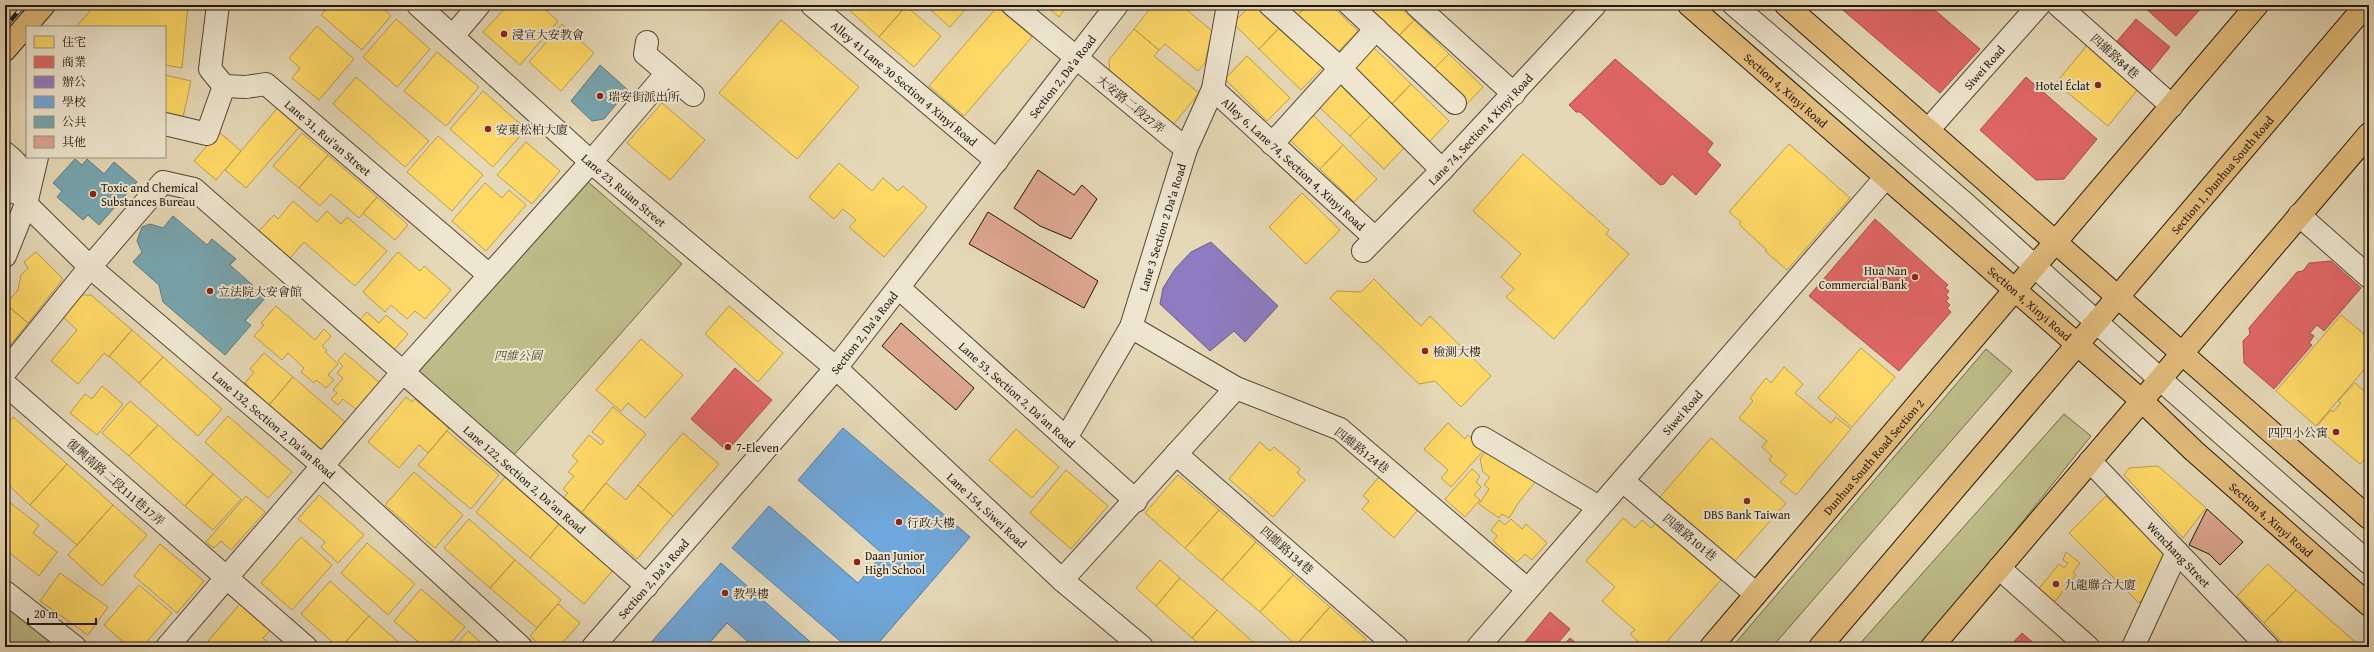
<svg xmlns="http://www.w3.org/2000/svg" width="2374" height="652" font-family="'Gentium Book Plus','Noto Serif TC',serif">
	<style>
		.green { fill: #bdbc88; stroke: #70684a }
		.homes { fill: #ffd966; stroke: #bd9e4b }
		.shops { fill: #e06666; stroke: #a74e4b }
		.offices { fill: #8e7cc3; stroke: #6e5d8c }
		.schools { fill: #6fa8dc; stroke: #587c9e }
		.public { fill: #76a5af; stroke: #5d7a7e }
		.building { fill: #dca68f; stroke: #23150c }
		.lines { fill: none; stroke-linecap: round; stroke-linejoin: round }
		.minor-casing { stroke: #544636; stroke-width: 24 }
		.major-casing { stroke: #23150c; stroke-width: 24 }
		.minor { stroke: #eee6d0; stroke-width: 22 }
		.major { stroke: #e2bc7b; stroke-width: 22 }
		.rail-casing { stroke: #23150c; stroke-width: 4.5 }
		.rail { stroke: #eee6d0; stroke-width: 3; stroke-dasharray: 9; stroke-linecap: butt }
		.poi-dot { fill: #8f2418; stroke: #eee6d0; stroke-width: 1.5 }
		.labels { text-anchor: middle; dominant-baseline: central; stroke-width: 4; stroke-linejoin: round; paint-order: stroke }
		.poi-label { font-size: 12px; fill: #23150c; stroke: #eee6d0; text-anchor: start }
		.street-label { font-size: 12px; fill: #23150c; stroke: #eee6d0 }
		.park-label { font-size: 12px; font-style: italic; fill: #514731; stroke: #eee6d0 }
	</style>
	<rect width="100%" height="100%" fill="#e5d8b6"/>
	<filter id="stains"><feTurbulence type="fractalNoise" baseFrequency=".005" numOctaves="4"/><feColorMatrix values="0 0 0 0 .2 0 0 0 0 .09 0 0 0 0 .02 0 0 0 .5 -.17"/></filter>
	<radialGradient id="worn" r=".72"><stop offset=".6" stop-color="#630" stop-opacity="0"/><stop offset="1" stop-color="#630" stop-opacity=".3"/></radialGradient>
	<!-- green -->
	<path class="green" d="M587 181 682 264 512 457 417 374Z
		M1986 349 2012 371 1772 647H1732Z
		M2064 414 2091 436 1984 570 1918 647H1857Z
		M5 605 57 647H5Z"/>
	<!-- homes -->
	<path class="homes" d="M95 5H188L182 68 165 65V27H76Z
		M330 5H379L391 16 362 50 321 15Z
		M508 5H540L558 21 520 65 483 32Z
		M846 5H905L906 6 879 37 845 6Z
		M925 5H969L950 27Z
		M1045 5H1068L1059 17Z
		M1153 5H1181L1212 31 1205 63 1198 71 1165 44 1159 50 1134 29Z
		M1251 5H1262L1282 25 1259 49 1233 23Z
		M1288 5H1308L1298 15Z
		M1308 5H1331L1358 31 1337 53 1298 15Z
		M1362 5H1398L1414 20 1393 42Z
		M906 6 941 36 914 67 879 37Z
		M997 7 1032 37 964 116 929 86Z
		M396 19 430 49 397 87 363 57Z
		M781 20 859 87 797 159 719 93Z
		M1414 20 1449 54 1428 75 1393 42Z
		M562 24 594 53 561 91 529 62Z
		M1282 25 1324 66 1301 90 1259 49Z
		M317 26 354 59 319 100 292 78 300 68 289 58Z
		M1134 29 1159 50 1154 56 1199 93 1172 126 1110 74 1109 60Z
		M2088 44 2139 88 2108 126 2056 83Z
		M1372 46 1411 84 1390 106 1351 68Z
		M437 52 479 87 446 126 404 91Z
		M1449 54 1483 87 1462 109 1428 75Z
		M1247 56 1290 98 1267 121 1225 79Z
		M165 75 191 81 183 117 165 113Z
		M356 77 429 141 405 167 333 104Z
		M1337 82 1371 115 1350 136 1316 104Z
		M1411 84 1449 121 1428 143 1390 106Z
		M483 91 526 129 493 167 450 129Z
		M662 103 705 140 670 180 627 143Z
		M281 104 303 123 246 188 225 170Z
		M1309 111 1343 145 1320 169 1285 135Z
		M1371 115 1405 147 1384 169 1350 136Z
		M219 132 241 151 216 180 194 161Z
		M302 133 328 155 299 188 273 166Z
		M438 136 483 175 452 211 407 172Z
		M526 142 560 171 532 204 497 175Z
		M1789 144 1850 198 1787 270 1765 251 1767 250 1747 232 1739 224 1741 222 1729 212Z
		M1343 145 1377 179 1354 202 1320 169Z
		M1523 154 1609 230 1606 234 1629 254 1554 339 1506 297 1514 289 1501 277 1521 254 1473 211Z
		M328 155 377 197 359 218 331 194 320 206 299 188Z
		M839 163 872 191 883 178 898 191 903 186 927 207 884 257 849 227 856 220 843 209 834 219 809 197Z
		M485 183 502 198 509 190 526 205 486 251 452 221Z
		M1302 193 1340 230 1306 264 1269 227Z
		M377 197 408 225 395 240 363 213Z
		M293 201 317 222 327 211 341 224 347 217 387 251 355 286 304 242 290 258 259 231 274 215 278 219Z
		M36 252 63 279 28 323 6 304 18 290 21 275 28 268 24 262Z
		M398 252 420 271 424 266 451 290 425 319 415 311 407 319 391 305 385 312 363 292Z
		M1374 279 1421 326 1430 316 1491 376 1461 407 1435 381 1419 384 1330 298 1337 291 1361 292Z
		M82 295H91L132 330 109 357 104 353 78 384 51 361 77 330 63 317Z
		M276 306 315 340 324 329 331 336 322 346 327 350 325 352 338 364 328 375 334 380 326 388 316 380 314 383 301 372 304 368 288 353 282 360 254 336 264 325 261 323Z
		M729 306 783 353 758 382 705 334Z
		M9 307 28 323 9 347 5 344V312Z
		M367 312 379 323 386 315 408 334 394 350 359 321Z
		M2341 315 2369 338V364L2316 426 2276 391Z
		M132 330 163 357 139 383 109 356Z
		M641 339 683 375 645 418 628 403 621 411 596 390Z
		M1861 348 1895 377 1852 427 1818 398Z
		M264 353 293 377 269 405 245 383 254 372 250 369Z
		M345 353 380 383 357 410 343 399 338 405 331 399 337 393 333 390 343 378 337 373 343 366 338 361Z
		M163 357 222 409 198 436 139 383Z
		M1784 367 1803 384 1795 393 1831 423 1836 417 1851 429 1796 495 1780 482 1787 475 1769 460 1772 456 1762 447 1767 441 1739 418 1753 401 1750 398 1766 378 1771 383Z
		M293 377 345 422 321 450 269 405Z
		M2355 383 2369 395V454L2360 464 2316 427 2331 410 2333 412 2341 403 2338 401Z
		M102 386 123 404 97 435 70 413 85 394 92 399Z
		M406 397 412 402 415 399 449 428 428 453 419 445 399 468 368 442Z
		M130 401 158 425 129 456 102 433Z
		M613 407 646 434 582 512 564 497 568 493 563 489 574 476 568 472 578 461 572 456 589 435 601 445 604 441 592 432Z
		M228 416 292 472 268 498 205 442Z
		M13 417 67 464 30 505 5 482V426Z
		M1448 423 1465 439 1468 435 1484 450 1451 487 1441 478 1448 470 1424 449Z
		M158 425 213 474 185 506 129 456Z
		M1016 429 1059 467 1032 498 989 460Z
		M447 431 499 475 471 509 418 465Z
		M683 433 719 464 673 516 638 485Z
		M1711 438 1786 503 1734 562 1659 498Z
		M1260 442 1270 451 1274 447 1300 469 1297 473 1305 480 1273 517 1229 479Z
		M1487 449 1541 475 1519 502 1509 518 1502 514 1499 518 1479 504 1489 489 1484 485 1490 477 1483 472 1480 459Z
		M67 464 113 505 77 545 30 505Z
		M2158 466 2206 508 2183 538 2124 475 2129 468Z
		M1472 469 1480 476 1476 482 1481 487 1474 495 1480 500 1465 517 1445 499Z
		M1066 470 1108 506 1071 549 1030 513Z
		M1384 471 1422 505 1394 538 1362 509 1369 501 1363 496Z
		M414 472 463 515 435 548 385 505Z
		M213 474 241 499 213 530 185 506Z
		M1178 475 1219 510 1185 548 1145 513Z
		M505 477 559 524 530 558 476 512Z
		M606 483 626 500 638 485 673 516 637 559 582 512Z
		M319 495 364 535 338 563 321 547 325 542 298 519Z
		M246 496 265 512 231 550 221 541 214 548 206 542Z
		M2106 496 2168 558 2157 585 2139 603 2069 533Z
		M5 499 39 525 33 533 57 552 39 576 5 549Z
		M113 505 147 535 102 586 68 555Z
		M1219 510 1256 542 1222 580 1185 548Z
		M1623 518 1635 528 1642 520 1651 528 1656 523 1721 580 1662 647H1644L1630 634 1635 630 1602 601 1615 587 1586 561Z
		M469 519 515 560 490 588 444 548Z
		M1511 519 1522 529 1526 524 1547 543 1532 560 1525 554 1517 562 1493 541 1497 536 1491 530 1499 520 1505 525Z
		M559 524 613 570 584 604 530 558Z
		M301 537 332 565 292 610 261 583Z
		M1256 542 1293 575 1260 612 1222 580Z
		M367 543 415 584 388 615 341 573Z
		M160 544 204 581 177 613 134 576Z
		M2066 552 2080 563 2073 573 2076 575 2052 605 2036 592 2059 564 2064 568 2068 563 2063 560Z
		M515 560 561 600 537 628 490 588Z
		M1160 560 1180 578 1156 606 1136 588Z
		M2268 564 2296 590 2264 623 2237 596Z
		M60 573 108 607 88 635 40 601Z
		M1293 575 1330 607 1296 645 1260 612Z
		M1180 578 1217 610 1192 638 1156 606Z
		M330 581 369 616 341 647H338L301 614Z
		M139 585 172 613 142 647H129L104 625Z
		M421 589 465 627 447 647H424L394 621Z
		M2296 590 2361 647H2286L2264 623Z
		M244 599 275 625 263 638 273 647H203Z
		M558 604 580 623 559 647H542L530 636Z
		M1330 607 1366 639 1359 647H1299L1296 645Z
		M1217 610 1253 642 1249 647H1203L1192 638Z
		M369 616 404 647H341Z
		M468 631 486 647H454Z"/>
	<!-- shops -->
	<path class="shops" d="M1837 5H1929L1980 49 1940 93Z
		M2142 5H2204L2176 36Z
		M2136 19 2170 47 2146 76 2112 47Z
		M1615 59 1713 143 1707 152 1721 165 1696 195 1672 174 1664 184 1660 185 1580 112H1576L1569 105Z
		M2026 77 2097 139 2064 179 2036 180 1980 130Z
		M1875 219 1948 285 1945 288 1949 291 1946 295 1949 298 1946 301 1950 305 1947 308 1951 312 1899 371 1809 296Z
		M2331 261 2361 288 2324 331 2317 325 2310 333 2314 336 2309 343 2312 345 2274 389 2244 363 2243 341 2250 334 2249 328 2297 272 2303 271 2309 263Z
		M735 368 772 400 727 451 691 419Z
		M1550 612 1570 629 1558 643 1563 646 1570 638 1576 643 1572 647H1521Z
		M2022 633 2038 647H2009Z"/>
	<!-- offices -->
	<path class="offices" d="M1211 242 1278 306 1245 342 1234 331 1210 351 1160 304 1163 288 1175 269 1191 252Z"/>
	<!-- schools -->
	<path class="schools" d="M843 428 970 537 875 647H847L732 548 769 506 858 583 883 554 798 480Z
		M721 563 816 647H754L727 623 706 647H647Z"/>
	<!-- public -->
	<path class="public" d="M600 65 628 90 604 119 592 121 571 101Z
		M75 159 82 165 87 159 104 174 114 162 137 182 99 225 88 215 83 220 57 197 62 191 53 183Z
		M173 216 207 245 212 239 236 259 230 265 266 297 245 321 251 325 225 355 163 302 159 285 133 262 142 252 137 241 142 227 150 224 163 228Z"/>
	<!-- building -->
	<path class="building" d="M1038 170 1074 195 1082 185 1097 199 1071 239 1040 226 1014 208Z
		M988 212 1098 281 1084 308 969 244Z
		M901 323 974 388 956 410 882 346Z
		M2207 509 2243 542 2220 565 2209 554 2189 545Z"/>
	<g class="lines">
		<defs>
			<g id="minor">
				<path id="s1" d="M218 5 210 69 224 86 246 87 266 84 489 275"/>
				<path id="s2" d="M418 5 591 162 836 368 1062 580 1142 647"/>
				<path id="s3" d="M812 5 997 161"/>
				<path d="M1013 5 1186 149"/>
				<path d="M1270 5 1340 68 1442 170"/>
				<path d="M1350 5 1455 103"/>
				<path d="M1416 5 1514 94"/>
				<path d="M1734 5 1961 200 2161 380 2369 563"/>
				<path d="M2058 5 2172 106"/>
				<path d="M453 36 479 5"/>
				<path d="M647 42 645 54 693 95"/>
				<path id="s4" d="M1213 89 1375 238"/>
				<path d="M165 124 207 134 224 86"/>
				<path id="s5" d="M1928 130 2039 5"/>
				<path d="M1272 144 1376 29"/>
				<path d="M5 153C24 169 23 169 16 193"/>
				<path id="s6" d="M26 204 90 267 323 466 521 647"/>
				<path d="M2299 215 2369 277"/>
				<path id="s7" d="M1363 251 1442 170 1595 5"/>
				<path d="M5 256 26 204 37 157"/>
				<path id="s8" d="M899 288 1136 501"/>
				<path d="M1131 327 1236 388 1340 429 1527 589"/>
				<path id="s9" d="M5 372 90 267 163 182 194 189 647 586"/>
				<path d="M5 384 306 647"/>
				<path id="s10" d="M1066 438 1131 327 1186 149 1213 89 1228 5"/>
				<path d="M1483 438 1599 507"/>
				<path d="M1176 454 1397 647"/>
				<path id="s11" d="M2090 461 2268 647"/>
				<path d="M1623 481 1756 594"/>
				<path d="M1999 568 2088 647"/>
				<path d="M1062 580 1236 388"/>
				<path d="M5 592 75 647"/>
				<path d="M167 647 402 373 591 162 667 73"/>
				<path id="s12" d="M593 647 836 368 1117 5"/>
				<path id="s13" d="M1478 647 1886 177"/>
				<path d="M2133 647 2177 552"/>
			</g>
			<g id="major">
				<path id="s14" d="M1689 5 2142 401 2194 451 2369 605"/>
				<path d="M1786 5 2369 518"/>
				<path d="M5 50 44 5"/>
				<path id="s15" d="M1711 647 2257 5"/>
				<path id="s16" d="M1820 647 2366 5"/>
				<path d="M1932 647 2369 134"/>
			</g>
		</defs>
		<!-- minor casing -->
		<use href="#minor" class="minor-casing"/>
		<!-- major casing -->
		<use href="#major" class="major-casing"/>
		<!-- minor -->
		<use href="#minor" class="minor"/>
		<!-- major -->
		<use href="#major" class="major"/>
		<defs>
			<path id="rail" d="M5 6V5
				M5 27 24 5"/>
		</defs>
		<!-- rail casing -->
		<use href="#rail" class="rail-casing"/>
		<!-- rail -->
		<use href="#rail" class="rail"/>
	</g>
	<!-- markers -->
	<g class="poi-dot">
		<circle cx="504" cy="34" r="4"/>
		<circle cx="2098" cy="85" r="4"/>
		<circle cx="600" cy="96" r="4"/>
		<circle cx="488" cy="129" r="4"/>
		<circle cx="93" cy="194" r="4"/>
		<circle cx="1915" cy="277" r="4"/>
		<circle cx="210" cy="291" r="4"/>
		<circle cx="1425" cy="351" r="4"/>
		<circle cx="2336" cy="432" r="4"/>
		<circle cx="728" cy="447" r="4"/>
		<circle cx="1747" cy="501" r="4"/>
		<circle cx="899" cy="522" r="4"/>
		<circle cx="857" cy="562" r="4"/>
		<circle cx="2056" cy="584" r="4"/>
		<circle cx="725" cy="593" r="4"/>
	</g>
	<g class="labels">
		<!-- poi labels -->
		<g class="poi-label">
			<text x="512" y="34">浸宣大安教會</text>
			<text x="2090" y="85" text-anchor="end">Hotel Éclat</text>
			<text x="608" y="96">瑞安街派出所</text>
			<text x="496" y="129">安東松柏大廈</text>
			<text x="101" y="187">Toxic and Chemical<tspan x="101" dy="14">Substances Bureau</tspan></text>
			<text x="1907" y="270" text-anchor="end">Hua Nan<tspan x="1907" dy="14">Commercial Bank</tspan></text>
			<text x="218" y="291">立法院大安會館</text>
			<text x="1433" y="351">檢測大樓</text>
			<text x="2328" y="432" text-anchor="end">四四小公寓</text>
			<text x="736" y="447">7-Eleven</text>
			<text x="1747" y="514" text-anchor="middle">DBS Bank Taiwan</text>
			<text x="907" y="522">行政大樓</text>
			<text x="865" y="555">Daan Junior<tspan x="865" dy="14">High School</tspan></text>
			<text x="2064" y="584">九龍聯合大廈</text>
			<text x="733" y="593">教學樓</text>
		</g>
		<!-- street labels -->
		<g class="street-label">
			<text transform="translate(2115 56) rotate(42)">四維路84巷</text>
			<text stroke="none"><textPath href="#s5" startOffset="84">Siwei Road</textPath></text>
			<text stroke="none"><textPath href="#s12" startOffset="739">Section 2, Da'a Road</textPath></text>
			<text stroke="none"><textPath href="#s3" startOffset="121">Alley 41 Lane 30 Section 4 Xinyi Road</textPath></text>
			<text stroke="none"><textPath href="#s14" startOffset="129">Section 4, Xinyi Road</textPath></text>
			<text transform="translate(1131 104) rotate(39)">大安路二段27弄</text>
			<text stroke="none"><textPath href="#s7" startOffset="169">Lane 74, Section 4 Xinyi Road</textPath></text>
			<text stroke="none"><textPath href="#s1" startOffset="211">Lane 31, Rui'an Street</textPath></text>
			<text stroke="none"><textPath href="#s4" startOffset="110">Alley 6, Lane 74, Section 4, Xinyi Road</textPath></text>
			<text stroke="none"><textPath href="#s16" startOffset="620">Section 1, Dunhua South Road</textPath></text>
			<text stroke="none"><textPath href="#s2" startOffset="277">Lane 23, Ruian Street</textPath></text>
			<text stroke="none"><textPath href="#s10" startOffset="233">Lane 3 Section 2 Da'a Road</textPath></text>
			<text stroke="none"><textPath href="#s14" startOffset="453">Section 4, Xinyi Road</textPath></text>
			<text stroke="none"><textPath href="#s12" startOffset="415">Section 2, Da'a Road</textPath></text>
			<text stroke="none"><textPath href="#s8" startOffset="159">Lane 53, Section 2, Da'an Road</textPath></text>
			<text stroke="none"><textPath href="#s13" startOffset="311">Siwei Road</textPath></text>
			<text stroke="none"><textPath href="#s6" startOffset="332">Lane 132, Section 2, Da'an Road</textPath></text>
			<text transform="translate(1362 450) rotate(38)">四維路124巷</text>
			<text stroke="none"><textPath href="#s15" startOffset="250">Dunhua South Road Section 2</textPath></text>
			<text stroke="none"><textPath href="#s9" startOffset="719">Lane 122, Section 2, Da'an Road</textPath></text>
			<text transform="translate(116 482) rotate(41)">復興南路二段111巷17弄</text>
			<text stroke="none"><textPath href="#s2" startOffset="761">Lane 154, Siwei Road</textPath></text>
			<text stroke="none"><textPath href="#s14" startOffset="777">Section 4, Xinyi Road</textPath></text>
			<text transform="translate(1690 537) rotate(40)">四維路101巷</text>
			<text transform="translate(1287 550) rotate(41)">四維路134巷</text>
			<text stroke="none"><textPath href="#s11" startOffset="129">Wenchang Street</textPath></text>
			<text stroke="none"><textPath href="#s12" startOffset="91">Section 2, Da'a Road</textPath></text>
		</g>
		<!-- park labels -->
		<g class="park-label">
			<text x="518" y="355">四維公園</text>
		</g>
	</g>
	<!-- margin -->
	<rect width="2374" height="652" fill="none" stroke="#e5d8b6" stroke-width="20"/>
	<rect x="6" y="6" width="2362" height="640" fill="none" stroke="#23150c" stroke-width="2"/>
	<rect x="10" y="10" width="2354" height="632" fill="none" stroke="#23150c"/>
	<!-- legend -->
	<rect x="26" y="26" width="140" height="132" fill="#eee6d0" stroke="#9d9282"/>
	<rect x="34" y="36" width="20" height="12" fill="#ffd966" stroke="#9d9282"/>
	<text x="62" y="46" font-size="12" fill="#23150c">住宅</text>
	<rect x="34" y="56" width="20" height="12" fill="#e06666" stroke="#9d9282"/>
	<text x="62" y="66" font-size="12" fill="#23150c">商業</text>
	<rect x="34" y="76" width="20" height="12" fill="#8e7cc3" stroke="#9d9282"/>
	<text x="62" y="86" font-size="12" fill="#23150c">辦公</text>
	<rect x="34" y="96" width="20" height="12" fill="#6fa8dc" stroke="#9d9282"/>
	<text x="62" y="106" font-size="12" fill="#23150c">學校</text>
	<rect x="34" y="116" width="20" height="12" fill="#76a5af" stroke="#9d9282"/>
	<text x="62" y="126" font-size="12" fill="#23150c">公共</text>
	<rect x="34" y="136" width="20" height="12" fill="#dca68f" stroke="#9d9282"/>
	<text x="62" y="146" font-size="12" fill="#23150c">其他</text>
	<!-- scale -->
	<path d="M28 618v6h68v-6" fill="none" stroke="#23150c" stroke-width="2"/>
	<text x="34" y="618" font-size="12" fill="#23150c" stroke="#eee6d0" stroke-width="3" paint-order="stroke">20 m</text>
	<rect width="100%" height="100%" filter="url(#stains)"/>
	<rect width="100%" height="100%" fill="url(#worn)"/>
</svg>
